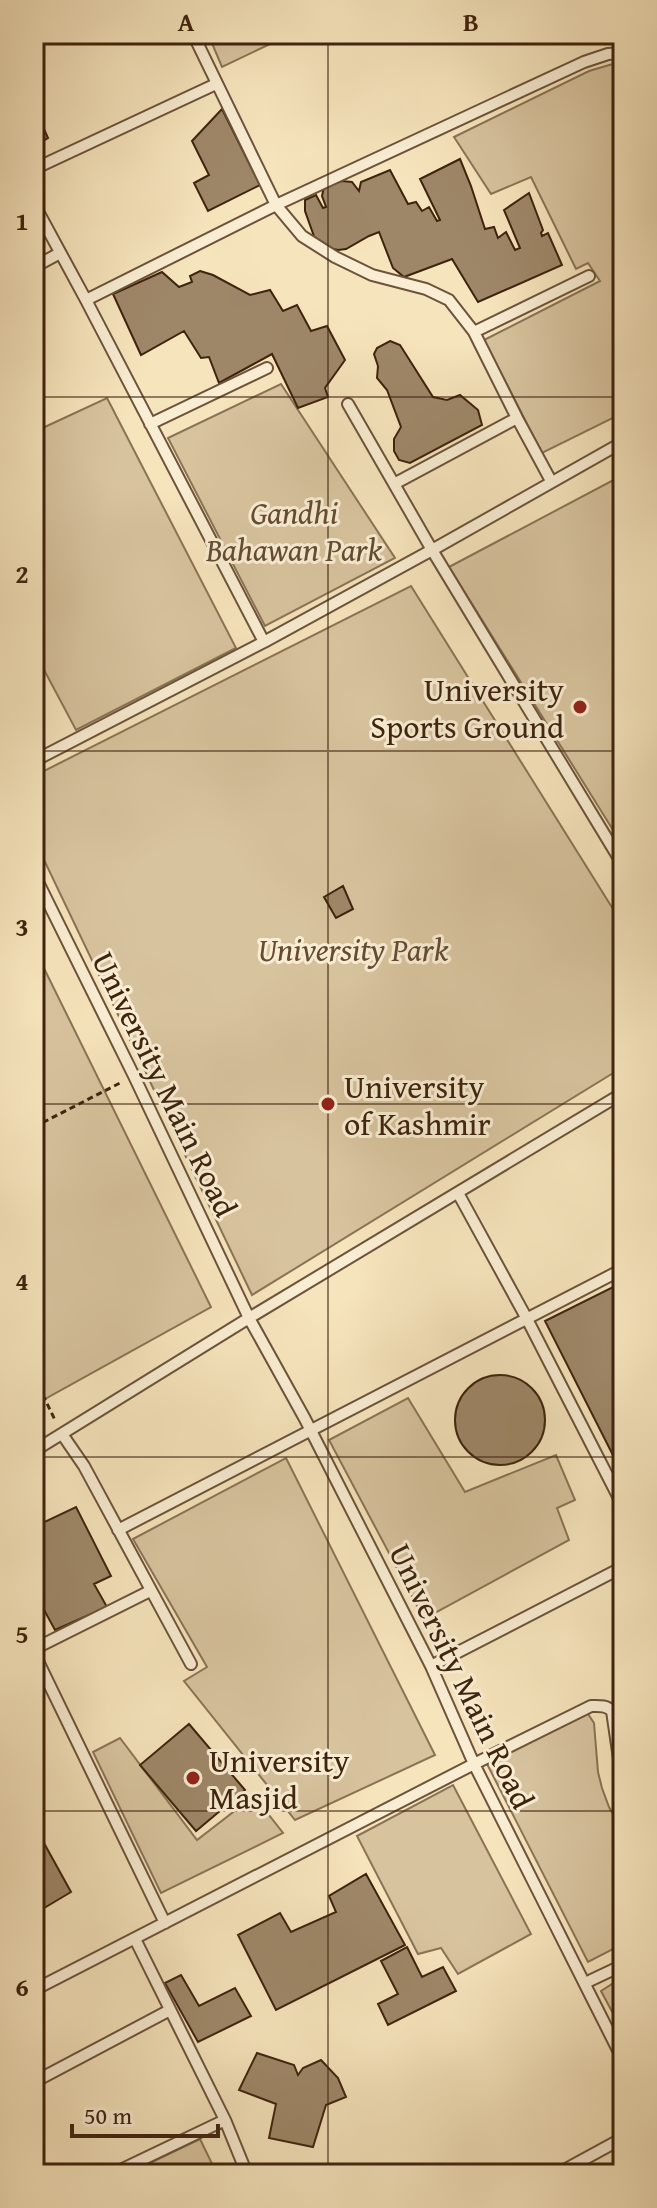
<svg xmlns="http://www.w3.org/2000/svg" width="657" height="2208" font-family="'Gentium Book Plus',serif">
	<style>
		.green { fill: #d7c39e; stroke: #8a7356; stroke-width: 2 }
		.building { fill: #9e8768; stroke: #3e230e; stroke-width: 2 }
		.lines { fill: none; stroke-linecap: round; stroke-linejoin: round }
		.service-casing { stroke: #6c533a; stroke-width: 14 }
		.path { stroke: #3e230e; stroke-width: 3; stroke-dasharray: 6 4; stroke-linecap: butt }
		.service { stroke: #f9edd3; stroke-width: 10 }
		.grid { fill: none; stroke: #3e230e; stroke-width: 2; stroke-opacity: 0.55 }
		.poi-dot { fill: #8f2418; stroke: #f9edd3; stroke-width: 3 }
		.labels { text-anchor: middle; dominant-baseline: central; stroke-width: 6; stroke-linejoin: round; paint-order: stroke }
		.park-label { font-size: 32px; font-style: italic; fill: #644b32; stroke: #f9edd3 }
		.poi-label { font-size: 32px; fill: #3e230e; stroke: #f9edd3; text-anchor: start }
		.street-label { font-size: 32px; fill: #3e230e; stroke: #f9edd3 }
		.neatline { fill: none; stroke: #3e230e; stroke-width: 3 }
		.grid-label { font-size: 26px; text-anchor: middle; font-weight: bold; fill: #3e230e }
	</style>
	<rect width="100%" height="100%" fill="#f6e4bc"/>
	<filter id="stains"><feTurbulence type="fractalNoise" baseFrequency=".0025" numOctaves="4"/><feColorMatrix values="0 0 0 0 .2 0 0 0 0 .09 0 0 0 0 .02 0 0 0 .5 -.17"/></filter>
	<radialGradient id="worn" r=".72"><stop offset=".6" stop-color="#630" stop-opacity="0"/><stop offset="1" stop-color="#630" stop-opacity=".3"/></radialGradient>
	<!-- green -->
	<path class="green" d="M208 34H291L222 67Z
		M616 63H623V413L542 453 484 340 600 281 588 263 576 269 531 177 491 194 454 137 589 71Z
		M281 384 395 558 265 626 168 438Z
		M107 398 236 648 76 730 34 651V432Z
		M623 475V846L449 567Z
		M411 586 623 925V1067L252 1295 34 839V776Z
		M34 948 211 1307 34 1405Z
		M408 1398 465 1492 556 1455 575 1500 557 1508 569 1540 424 1619 329 1440Z
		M286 1458 435 1755 295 1820 184 1681 207 1667 133 1539Z
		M583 1713 588 1714 594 1723 598 1772 602 1788 609 1807 623 1831V1944L588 1962 486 1762Z
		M120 1738 197 1840 254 1796 283 1833 161 1893 93 1752Z
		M453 1785 531 1934 458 1974 441 1948 418 1954 357 1836Z
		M612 1984 623 2004V2032L601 1991Z
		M200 2139 217 2174H127Z"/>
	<!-- building -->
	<path class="building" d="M34 106 48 138 34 146Z
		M222 109 260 185 208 211 194 183 209 175 192 141Z
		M460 159 471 186 485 229 494 227 498 238 506 232 515 250 520 248 504 210 529 193 543 230 541 233 542 236 548 233 562 265 478 302 452 259 404 277 393 268 379 232 369 236 346 249 338 250 329 248 315 239 305 211V200L316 195 323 208 326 207 322 196 324 187 342 181 352 182 359 191 361 182 390 170 408 204 416 202 422 211 429 207 437 221 440 220 420 179Z
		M200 271 213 275 250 295 270 290 283 311 297 305 311 331 327 326 345 360 325 388 328 397 298 408 272 354 219 383 209 357 201 358 184 331 141 355 113 294 162 272 179 287 192 282 190 276Z
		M390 341 400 345 433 397 447 400 460 395 478 410 482 425 410 463 399 460 394 451V439L401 427 387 390 377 378 378 366 374 354 377 348Z
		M34 378 43 405 34 410Z
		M343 886 353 909 336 918 324 897Z
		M623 1282V1475L545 1321Z
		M455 1420a45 45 0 1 1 90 0a45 45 0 1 1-90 0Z
		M76 1507 111 1576 94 1584 107 1607 55 1630 43 1608 34 1613V1527Z
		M189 1724 245 1790 196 1831 140 1765Z
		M34 1825 71 1892 34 1914Z
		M366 1874 405 1945 276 2010 238 1935 280 1913 291 1932 336 1912 329 1896Z
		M407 1947 422 1977 443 1967 456 1991 388 2025 378 2004 398 1994 381 1961Z
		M181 1975 199 2006 235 1988 251 2016 198 2042 165 1983Z
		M257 2053 294 2065 298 2075 303 2068 321 2060 338 2078 346 2097 326 2105 313 2147 269 2138 276 2104 239 2090Z"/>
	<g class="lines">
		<defs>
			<path id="service" d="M193 34 276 205 302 236 335 257 372 275 426 289 449 300 474 332 517 418 551 481
				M34 169 216 84
				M34 204 86 300 264 642
				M34 267 60 253
				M86 300 276 205 584 62 608 54 623 53
				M474 332 589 276
				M348 404 432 550 623 865
				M150 424 267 368
				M394 484 517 418
				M34 761 264 642 432 550 623 442
				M34 874 134 1076 249 1318 305 1419 431 1666 474 1764 623 2060
				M458 1193 527 1319 623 1506
				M62 1434 84 1466 191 1664
				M34 1451 249 1318 623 1093
				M118 1530 623 1269
				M34 1649 150 1591
				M34 1653 165 1923
				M431 1666 623 1567
				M135 1939 225 2120 247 2174
				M585 1983 623 1965
				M34 1990 474 1764 591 1706C599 1706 606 1705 612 1711L623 1786
				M34 2082 170 2010
				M112 2174 225 2120
				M557 2174 623 2138"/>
		</defs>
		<!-- service casing -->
		<use href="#service" class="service-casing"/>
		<!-- path -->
		<path class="path" d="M34 1127 120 1083
			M34 1377 55 1420"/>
		<!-- service -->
		<use href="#service" class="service"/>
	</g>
	<!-- grid -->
	<path class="grid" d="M328 34V2174M34 397H623M34 751H623M34 1104H623M34 1457H623M34 1811H623"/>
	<!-- markers -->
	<g class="poi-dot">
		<circle cx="580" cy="707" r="8"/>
		<circle cx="328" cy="1104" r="8"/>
		<circle cx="193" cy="1778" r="8"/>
	</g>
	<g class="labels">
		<!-- park labels -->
		<g class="park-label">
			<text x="294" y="512">Gandhi<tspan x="294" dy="37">Bahawan Park</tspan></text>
			<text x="353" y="949">University Park</text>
		</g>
		<!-- poi labels -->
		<g class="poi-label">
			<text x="564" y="689" text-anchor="end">University<tspan x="564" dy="37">Sports Ground</tspan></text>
			<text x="344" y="1086">University<tspan x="344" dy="37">of Kashmir</tspan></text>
			<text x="209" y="1760">University<tspan x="209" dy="37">Masjid</tspan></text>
		</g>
		<!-- street labels -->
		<g class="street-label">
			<text transform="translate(165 1084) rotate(64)">University Main Road</text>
			<text transform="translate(462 1676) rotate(64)">University Main Road</text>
		</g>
	</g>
	<!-- margin -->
	<rect width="657" height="2208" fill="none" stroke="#f6e4bc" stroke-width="88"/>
	<!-- scale -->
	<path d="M72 2124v12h146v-12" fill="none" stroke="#3e230e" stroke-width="4"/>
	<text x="84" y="2124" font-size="24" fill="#3e230e" stroke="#f9edd3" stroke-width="6" paint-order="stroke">50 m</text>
	<rect x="44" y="44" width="569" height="2120" class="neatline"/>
	<g class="grid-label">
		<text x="186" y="31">A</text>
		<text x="471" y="31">B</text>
		<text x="22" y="230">1</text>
		<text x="22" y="583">2</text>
		<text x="22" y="936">3</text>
		<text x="22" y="1290">4</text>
		<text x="22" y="1643">5</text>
		<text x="22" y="1996">6</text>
	</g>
	<rect width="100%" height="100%" filter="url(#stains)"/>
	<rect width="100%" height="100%" fill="url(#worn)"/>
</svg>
